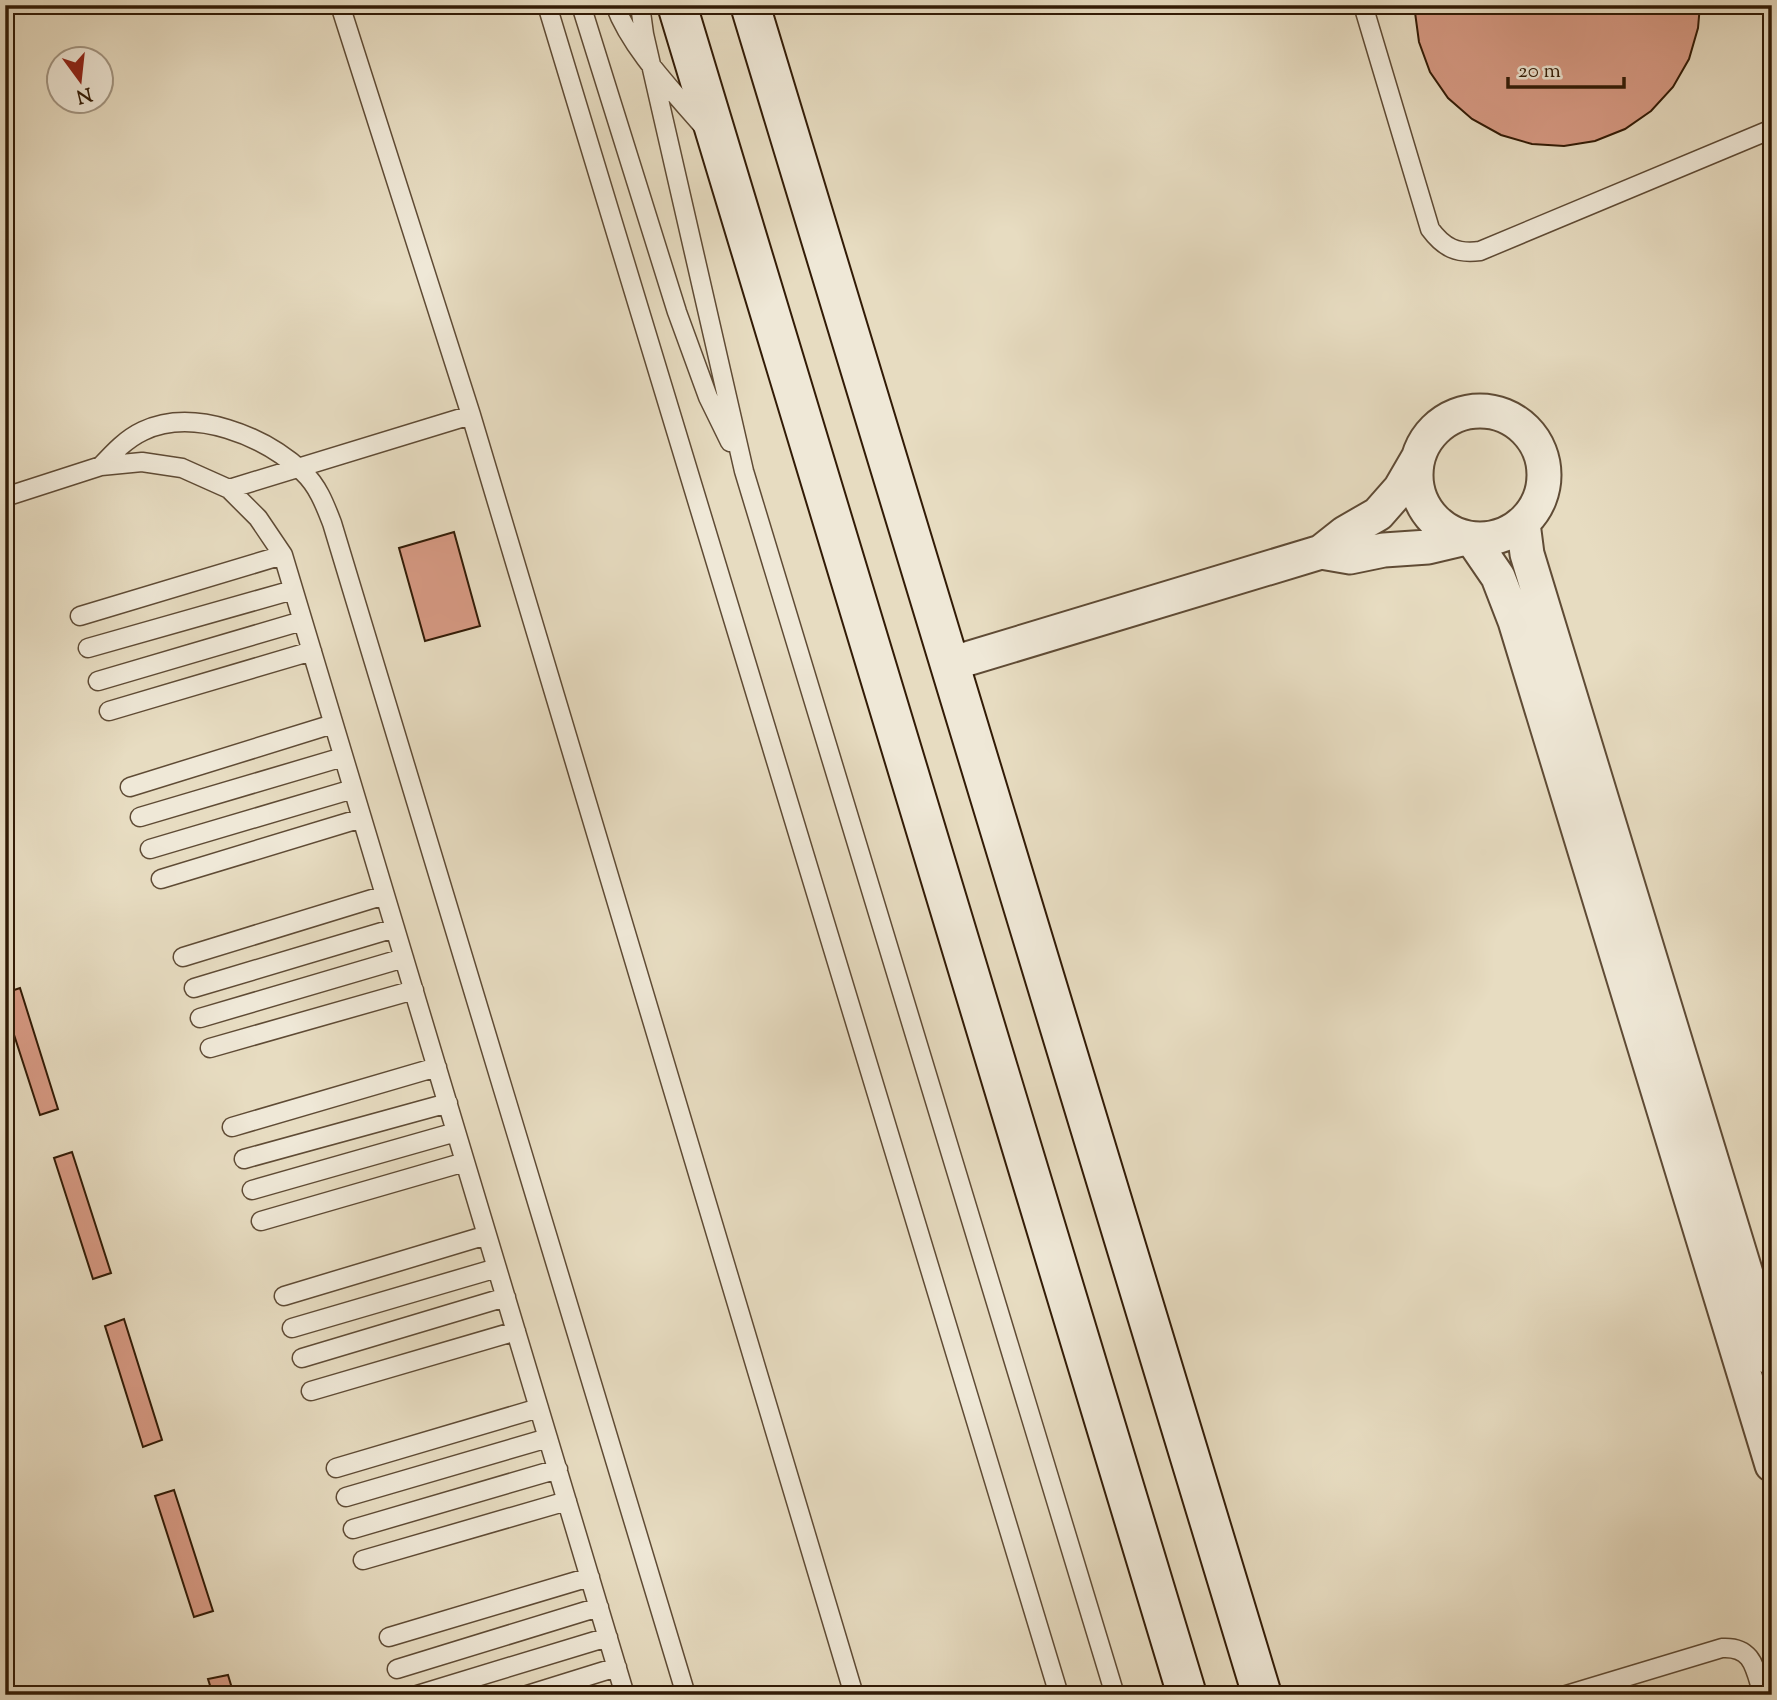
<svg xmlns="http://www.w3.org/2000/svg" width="1777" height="1700" font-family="'Sorts Mill Goudy',serif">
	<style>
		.building { fill: #d79a84; stroke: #321b06; stroke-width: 2 }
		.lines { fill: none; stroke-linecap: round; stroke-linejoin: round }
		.lane-casing { stroke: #5f4b35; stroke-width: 21 }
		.street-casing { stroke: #5f4b35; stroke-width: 37 }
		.secondary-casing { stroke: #321b06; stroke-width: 42 }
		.lane { stroke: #efe8d7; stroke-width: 18 }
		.street { stroke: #efe8d7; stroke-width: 33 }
		.secondary { stroke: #efe8d7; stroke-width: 38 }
	</style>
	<rect width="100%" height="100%" fill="#e7dcc1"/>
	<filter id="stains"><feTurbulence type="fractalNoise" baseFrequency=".00286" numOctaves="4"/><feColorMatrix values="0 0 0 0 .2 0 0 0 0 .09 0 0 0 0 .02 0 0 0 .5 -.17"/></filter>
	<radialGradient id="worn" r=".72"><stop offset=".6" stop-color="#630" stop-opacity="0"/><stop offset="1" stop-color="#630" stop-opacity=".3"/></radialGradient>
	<!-- building -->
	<path class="building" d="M1414 5H1700L1698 28 1689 59 1673 87 1651 111 1625 129 1595 141 1564 146 1532 144 1501 135 1472 119 1448 98 1430 72 1419 42Z
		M454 532 480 626 425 641 399 548Z
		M20 988 58 1109 40 1115 5 1007V993Z
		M72 1152 111 1273 93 1279 54 1158Z
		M124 1319 162 1440 143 1447 105 1326Z
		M174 1490 213 1611 194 1617 155 1496Z
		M228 1675 234 1695H213L208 1679Z"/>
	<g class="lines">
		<defs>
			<path id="lane" d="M547 5 1059 1695
				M581 5 677 312 708 397 730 442
				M615 5C631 49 673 91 703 126
				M640 5 644 34 744 471 1115 1695
				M1363 5 1430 229C1444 248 1457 254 1480 251L1772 129
				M471 415 854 1695
				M101 466C114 452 126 439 143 431 194 407 264 436 303 472 318 486 325 505 332 523L686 1695
				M229 489 471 415 340 5
				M5 497 101 466 142 462 182 468 229 489 258 518 283 555 625 1695
				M80 616 283 555
				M88 648 293 590
				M98 681 302 621
				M109 711 312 651
				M130 787 333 724
				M140 817 343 757
				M150 849 353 789
				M161 879 362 818
				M183 957 385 895
				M194 988 395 928
				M200 1018 404 958
				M210 1048 414 990
				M232 1127 437 1067
				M244 1159 448 1103
				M252 1190 456 1132
				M261 1221 465 1162
				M284 1296 487 1235
				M292 1328 497 1268
				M302 1358 506 1297
				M311 1391 516 1331
				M336 1468 539 1408
				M346 1497 548 1438
				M353 1529 558 1469
				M363 1560 567 1501
				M389 1637 590 1577
				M397 1669 599 1607
				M417 1695 608 1637
				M527 1695 617 1667
				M1566 1695 1722 1648C1754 1646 1755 1670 1763 1695"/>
			<path id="street" d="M1416 475a64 64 0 1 1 128 0a64 64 0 1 1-128 0Z
				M1523 523 1527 554 1772 1359
				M1472 539 1498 577 1515 621 1772 1465
				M1321 552 1350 557 1384 550 1428 547 1466 538
				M950 664 1321 552 1345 533 1378 514 1400 489 1418 458"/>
			<path id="secondary" d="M677 5 1187 1695
				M750 5 1262 1695"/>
		</defs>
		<!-- lane casing -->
		<use href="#lane" class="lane-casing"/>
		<!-- street casing -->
		<use href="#street" class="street-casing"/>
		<!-- secondary casing -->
		<use href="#secondary" class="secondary-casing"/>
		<!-- lane -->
		<use href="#lane" class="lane"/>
		<!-- street -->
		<use href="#street" class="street"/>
		<!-- secondary -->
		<use href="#secondary" class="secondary"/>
	</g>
	<!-- margin -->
	<rect width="1777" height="1700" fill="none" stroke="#e7dcc1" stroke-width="28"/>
	<rect x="7" y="7" width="1763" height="1686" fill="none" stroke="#321b06" stroke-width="3.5"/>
	<rect x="14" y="14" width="1749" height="1672" fill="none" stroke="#321b06" stroke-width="2"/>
	<!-- north arrow -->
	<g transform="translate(80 80) rotate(165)"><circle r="33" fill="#efe8d7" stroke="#a39683" stroke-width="2"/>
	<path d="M0-5L12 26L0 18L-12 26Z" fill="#8f2418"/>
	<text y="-10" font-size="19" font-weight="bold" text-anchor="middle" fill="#321b06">N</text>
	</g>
	<!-- scale -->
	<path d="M1508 77v10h116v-10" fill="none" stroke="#321b06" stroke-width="3.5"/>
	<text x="1518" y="77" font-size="21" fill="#321b06" stroke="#efe8d7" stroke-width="5" paint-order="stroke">20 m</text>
	<rect width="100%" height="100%" filter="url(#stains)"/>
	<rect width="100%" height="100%" fill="url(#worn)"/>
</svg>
